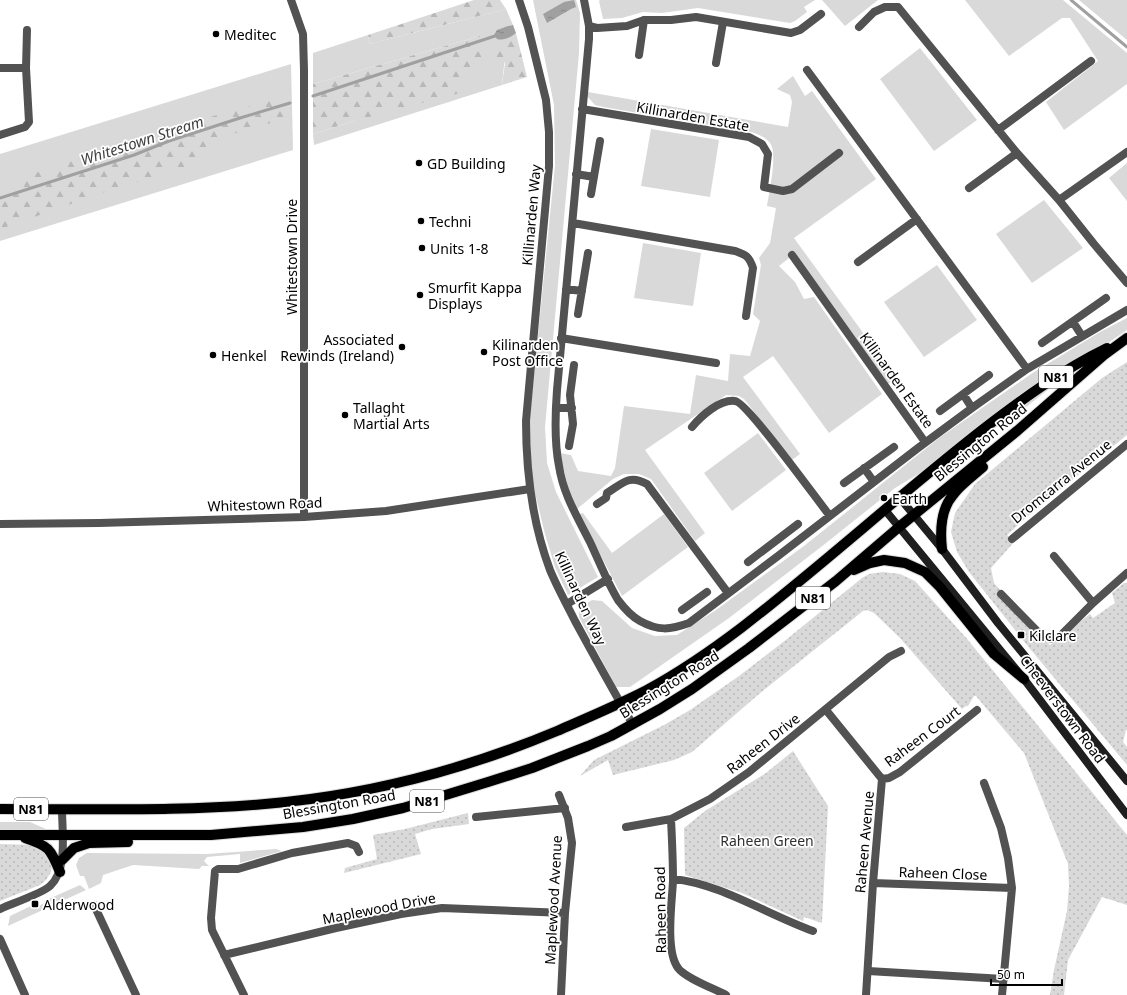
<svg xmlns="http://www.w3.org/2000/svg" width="1127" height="995" font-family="'Noto Sans',sans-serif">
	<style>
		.grass { fill: #d9d9d9 }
		.forest { fill: url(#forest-firs) }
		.park { fill: url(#park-dots) }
		.water { fill: url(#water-ripples) }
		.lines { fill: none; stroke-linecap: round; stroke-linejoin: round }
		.stream { stroke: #a0a0a0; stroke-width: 3 }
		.primary-casing { stroke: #dbdbdb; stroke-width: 12 }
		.minor { stroke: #525252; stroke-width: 8 }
		.tertiary { stroke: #525252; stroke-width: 8 }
		.secondary { stroke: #1f1f1f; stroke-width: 8 }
		.primary { stroke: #000; stroke-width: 10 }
		.poi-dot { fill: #000; stroke: #fff; stroke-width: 1.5 }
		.labels { text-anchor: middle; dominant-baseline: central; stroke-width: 3.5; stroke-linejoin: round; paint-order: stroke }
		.shield { fill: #fff; stroke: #4c4c4c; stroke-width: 1 }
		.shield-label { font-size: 13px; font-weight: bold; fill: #000 }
		.poi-label { font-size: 14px; fill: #000; stroke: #fff; text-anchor: start }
		.street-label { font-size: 14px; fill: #000; stroke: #fff }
		.park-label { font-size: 14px; fill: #303030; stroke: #fff }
		.water-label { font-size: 15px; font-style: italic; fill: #414141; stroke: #fff }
	</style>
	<defs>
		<pattern id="forest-firs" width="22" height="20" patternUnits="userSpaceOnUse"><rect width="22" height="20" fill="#d9d9d9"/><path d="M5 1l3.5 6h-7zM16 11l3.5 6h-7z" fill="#b8b8b8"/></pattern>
		<pattern id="park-dots" width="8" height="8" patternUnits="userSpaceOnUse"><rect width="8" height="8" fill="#d9d9d9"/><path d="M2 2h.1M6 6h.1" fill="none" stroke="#b8b8b8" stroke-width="1.8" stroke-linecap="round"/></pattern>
		<pattern id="water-ripples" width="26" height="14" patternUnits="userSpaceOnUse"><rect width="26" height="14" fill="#a0a0a0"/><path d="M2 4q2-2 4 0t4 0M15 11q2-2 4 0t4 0" fill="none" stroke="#888"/></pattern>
	</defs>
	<rect width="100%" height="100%" fill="#fff"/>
	<!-- grass -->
	<path class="grass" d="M533 0H576L580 13 579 53 545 427 547 463 556 492 598 577 568 595 555 567 545 534 533 485 528 436 555 165 554 105Z
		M600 0H815L804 7 807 12 795 21 790 23 698 8 662 13 643 12 622 18 603 19 599 1Z
		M822 0H878L845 26Z
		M965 0H1063L1127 53V84L1064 130 1046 102 1098 61 1070 18H1062L1009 56Z
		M1079 0H1127V40Z
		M506 9 513 25 508 26 502 85 314 145 313 134 354 121 461 74 480 36 313 84V53L368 35 370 44Z
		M920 48 977 120 934 151 880 79Z
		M291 64 293 150 0 241V154Z
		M793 76 805 96 812 91 876 179 794 238 896 378 888 384 793 255 779 266 795 282 804 299 814 297 882 394 829 433 773 356 743 377 800 454 792 460 744 399 739 396 726 395 645 450 705 533 695 541 651 479 639 474H624L613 479 577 509 569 490 559 453 571 455 578 471 611 476 615 468 624 406 690 414 696 375 728 381 730 354 750 356 760 321 753 314 761 265 759 258 770 243 776 208 767 206C769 193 778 153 770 143 766 137 757 134 751 132L603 107 595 105 587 96 588 92 788 127 792 102 790 95 777 89Z
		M651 129 719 140 710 197 641 186Z
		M1127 163V201L1109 178Z
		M1044 200 1083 248 1032 283 996 234Z
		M643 243 701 253 693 306 634 298Z
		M937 265 977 320 924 357 884 302Z
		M1127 318V330L1102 347 1016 415 895 488 821 547 729 618 630 687H616L579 617V608L592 600 602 601 632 628 655 636 677 635 716 610 804 546 939 438 1031 374 1100 332Z
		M758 433 786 470 732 511 704 473Z
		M583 513 612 553 664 514 688 547 622 596 579 514Z
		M0 822H30L46 829 0 830Z
		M276 849 282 851 240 863V854L207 857 204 861 209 866H202L199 869 133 865 103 875 101 883 89 889 84 876H80L76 865 79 858 87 853 207 854Z
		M80 885 86 890 8 926 10 916 33 905 36 908 44 903V901Z"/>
	<!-- forest -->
	<path class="forest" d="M474 0H500L506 9 370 44 368 35Z
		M516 33 527 77 502 85 505 63 492 53 494 35 497 39Z
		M480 36 483 57 461 74 460 93 354 121 313 134V84Z
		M289 96 285 119 229 135 197 163 102 193 0 229V190L26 180 35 173 72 161 90 159 191 122Z"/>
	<!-- park -->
	<path class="park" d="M1127 362V435L1028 516 1007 535 1015 541 991 568 994 583 1050 645 1090 614 1093 618 1115 603 1112 593 1124 583H1127V730H1126L1123 742 1127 747V765L1031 650 969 572 957 552 951 532 955 513 975 484 1102 378Z
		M883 572 900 574 915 581 968 640 1127 835V905L1102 897 1068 960 1064 995H1050L1054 970 1067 911 1069 886 1068 864 1024 753 976 696H974L968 706H966L962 709 900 638 874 613 867 610 863 611 759 694 692 752 674 760 613 775 608 760 580 776 594 760 664 725 690 710 739 676 787 639 862 578 869 574Z
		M793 751 828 806 822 923 804 917 803 921 742 893 685 875 684 828 705 811 766 773Z
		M468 813 469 824 432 829 415 834 421 854 344 873 345 868 377 859 373 835 405 829Z
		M0 844 37 845 42 848 52 864 51 872 46 880 40 885 0 901Z"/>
	<!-- water -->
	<path class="water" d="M574 0 576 7 571 9 547 23 543 14 564 2Z
		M513 25 516 33C511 37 504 41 497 39L494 35 497 30 508 26Z"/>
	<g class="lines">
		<!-- stream -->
		<path class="stream" d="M1071 0 1127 47
			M313 96 498 35
			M0 198 134 155 169 141 240 118 290 103"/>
		<defs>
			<path id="primary" d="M942 549C940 531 941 509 953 495 961 484 973 476 983 467
				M854 570 870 563 884 560 905 563 925 572 940 587 994 654 1024 679
				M0 809C95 809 192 812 286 802 379 792 471 767 557 731 587 718 618 705 647 690 680 672 712 650 741 628 823 565 900 494 982 430 1021 400 1062 370 1107 348
				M0 835H211L303 827 353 819 403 808 488 782 532 768 588 746 611 736 660 709 692 689 749 648 836 581 899 527 1017 431 1104 355 1127 338
				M25 838C49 846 50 848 60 872
				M62 860 74 848 89 843 128 842"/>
		</defs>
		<!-- primary casing -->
		<use href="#primary" class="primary-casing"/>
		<!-- minor -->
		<path class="minor" d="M291 0 303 34 304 70V517
			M584 0 589 26V39L557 390C555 416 554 441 559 466 563 494 578 518 590 542 599 561 607 582 618 600 624 608 631 616 640 621 658 631 670 630 689 623L778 556 918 448 972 408 1027 369 1127 310
			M589 26 597 28 627 26 644 20H671L696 17 791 33 800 30 821 14
			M859 27 874 12 885 7H898L1017 153 1059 200 1094 244 1127 283
			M639 55 644 20
			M716 63 723 22
			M0 68H26L29 122 25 127 0 135
			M26 68 27 30
			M807 70 1027 369
			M582 109 749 137 762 144 768 154 764 187 783 191 792 189 839 153
			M998 130 1091 61
			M576 174 594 177
			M969 188 1017 153
			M591 194 600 141
			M1059 200 1127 152
			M573 223 735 251C746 255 749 256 753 268L746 316
			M792 255 925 442
			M858 262 917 219
			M566 289 582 291
			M578 314 588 253
			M1073 322 1082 336
			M561 338 716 363
			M1042 343 1106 298
			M963 394 972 408
			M556 408H572
			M940 411 989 375
			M692 427C701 416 720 399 735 401 747 402 817 500 830 516
			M569 446 573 424 570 395 574 365
			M864 468 874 482
			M844 483 894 447
			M597 504 606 498 607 493C623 483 629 474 647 484L728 593
			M0 524 99 523 304 517 386 511 530 489
			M1012 539 1127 444
			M1054 556 1093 603
			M748 562 798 524
			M1001 594 1043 637 1050 639 1059 637 1093 603 1127 573
			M567 604 608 579
			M682 610 707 592
			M826 710 882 779 873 883 866 995
			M882 779 889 778 900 772 977 710
			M984 783 1001 828 1008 858 1012 888 1002 995
			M559 795 568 818 572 843 565 913 561 995
			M476 817 565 808
			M671 819C672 839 673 860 673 881 672 902 665 951 678 968 685 978 715 989 726 995
			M626 827 671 819 710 799 749 772 889 657 901 651
			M673 879C719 883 768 915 813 931
			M873 883 1012 888
			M94 905 136 995
			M0 939 25 995
			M224 955 336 928 401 914 442 908 565 913
			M868 971 1004 979
			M244 995 212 930 211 918 215 871 218 869H238L292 853 348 843 356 846 359 852"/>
		<!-- tertiary -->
		<path class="tertiary" d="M519 0 528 27 546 100 549 132V166L526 421C526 472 532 522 550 570 557 587 567 605 575 621 594 656 613 690 633 725
			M0 909C11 904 43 893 50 886 68 870 62 832 62 809"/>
		<!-- secondary -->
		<path class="secondary" d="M899 497 942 549 998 623 1127 781
			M885 510 1024 679 1127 815"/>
		<!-- primary -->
		<use href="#primary" class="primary"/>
	</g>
	<!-- markers -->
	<g class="poi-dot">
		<circle cx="216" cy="34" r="4"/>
		<circle cx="419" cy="163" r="4"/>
		<circle cx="421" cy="221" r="4"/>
		<circle cx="422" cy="248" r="4"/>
		<circle cx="420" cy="295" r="4"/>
		<circle cx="402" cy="347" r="4"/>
		<circle cx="484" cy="352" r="4"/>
		<circle cx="213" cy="355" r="4"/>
		<circle cx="345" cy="415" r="4"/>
		<circle cx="884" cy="498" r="4"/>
		<rect x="1017" y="631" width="8" height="8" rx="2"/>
		<rect x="31" y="900" width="8" height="8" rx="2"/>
	</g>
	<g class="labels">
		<!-- shield labels -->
		<g class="shield">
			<rect x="1039" y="366" width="34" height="22" rx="3"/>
			<rect x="796" y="587" width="34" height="22" rx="3"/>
			<rect x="410" y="790" width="34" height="22" rx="3"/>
			<rect x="14" y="798" width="34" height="22" rx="3"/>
		</g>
		<g class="shield-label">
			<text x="1056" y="377">N81</text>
			<text x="813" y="598">N81</text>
			<text x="427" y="801">N81</text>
			<text x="31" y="809">N81</text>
		</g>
		<!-- poi labels -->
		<g class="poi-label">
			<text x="224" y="34">Meditec</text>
			<text x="427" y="163">GD Building</text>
			<text x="429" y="221">Techni</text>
			<text x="430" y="248">Units 1-8</text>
			<text x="428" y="287">Smurfit Kappa<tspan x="428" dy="16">Displays</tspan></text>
			<text x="394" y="339" text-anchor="end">Associated<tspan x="394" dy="16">Rewinds (Ireland)</tspan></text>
			<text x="492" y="344">Kilinarden<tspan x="492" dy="16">Post Office</tspan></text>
			<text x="221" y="355">Henkel</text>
			<text x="353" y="407">Tallaght<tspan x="353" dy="16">Martial Arts</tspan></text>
			<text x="892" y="498">Earth</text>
			<text x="1029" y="635">Kilclare</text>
			<text x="43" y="904">Alderwood</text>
		</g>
		<!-- street labels -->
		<g class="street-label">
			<text transform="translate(693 116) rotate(10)">Killinarden Estate</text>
			<text transform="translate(531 215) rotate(-85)">Killinarden Way</text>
			<text transform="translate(291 257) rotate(-90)">Whitestown Drive</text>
			<text transform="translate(897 380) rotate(54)">Killinarden Estate</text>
			<text transform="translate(980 442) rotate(-39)">Blessington Road</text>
			<text transform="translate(1061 481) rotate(-39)">Dromcarra Avenue</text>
			<text transform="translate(265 504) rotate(-2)">Whitestown Road</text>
			<text transform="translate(581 598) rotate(65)">Killinarden Way</text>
			<text transform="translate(669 684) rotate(-32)">Blessington Road</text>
			<text transform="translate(1063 709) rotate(53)">Cheeverstown Road</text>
			<text transform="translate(922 736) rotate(-37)">Raheen Court</text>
			<text transform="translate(763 743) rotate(-38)">Raheen Drive</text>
			<text transform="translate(339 804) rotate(-10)">Blessington Road</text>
			<text transform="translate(864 842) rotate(-85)">Raheen Avenue</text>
			<text transform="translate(943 873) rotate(2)">Raheen Close</text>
			<text transform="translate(553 900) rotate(-87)">Maplewood Avenue</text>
			<text transform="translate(379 908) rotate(-11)">Maplewood Drive</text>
			<text transform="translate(660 910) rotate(-91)">Raheen Road</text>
		</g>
		<!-- park labels -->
		<g class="park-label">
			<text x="767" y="840">Raheen Green</text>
		</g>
		<!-- water labels -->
		<g class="water-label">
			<text transform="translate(142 140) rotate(-18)">Whitestown Stream</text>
		</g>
	</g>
	<!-- scale -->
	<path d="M991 979v6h71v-6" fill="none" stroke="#000000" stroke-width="2"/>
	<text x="997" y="979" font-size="12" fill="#000000" stroke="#ffffff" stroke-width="3" paint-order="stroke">50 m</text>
</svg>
